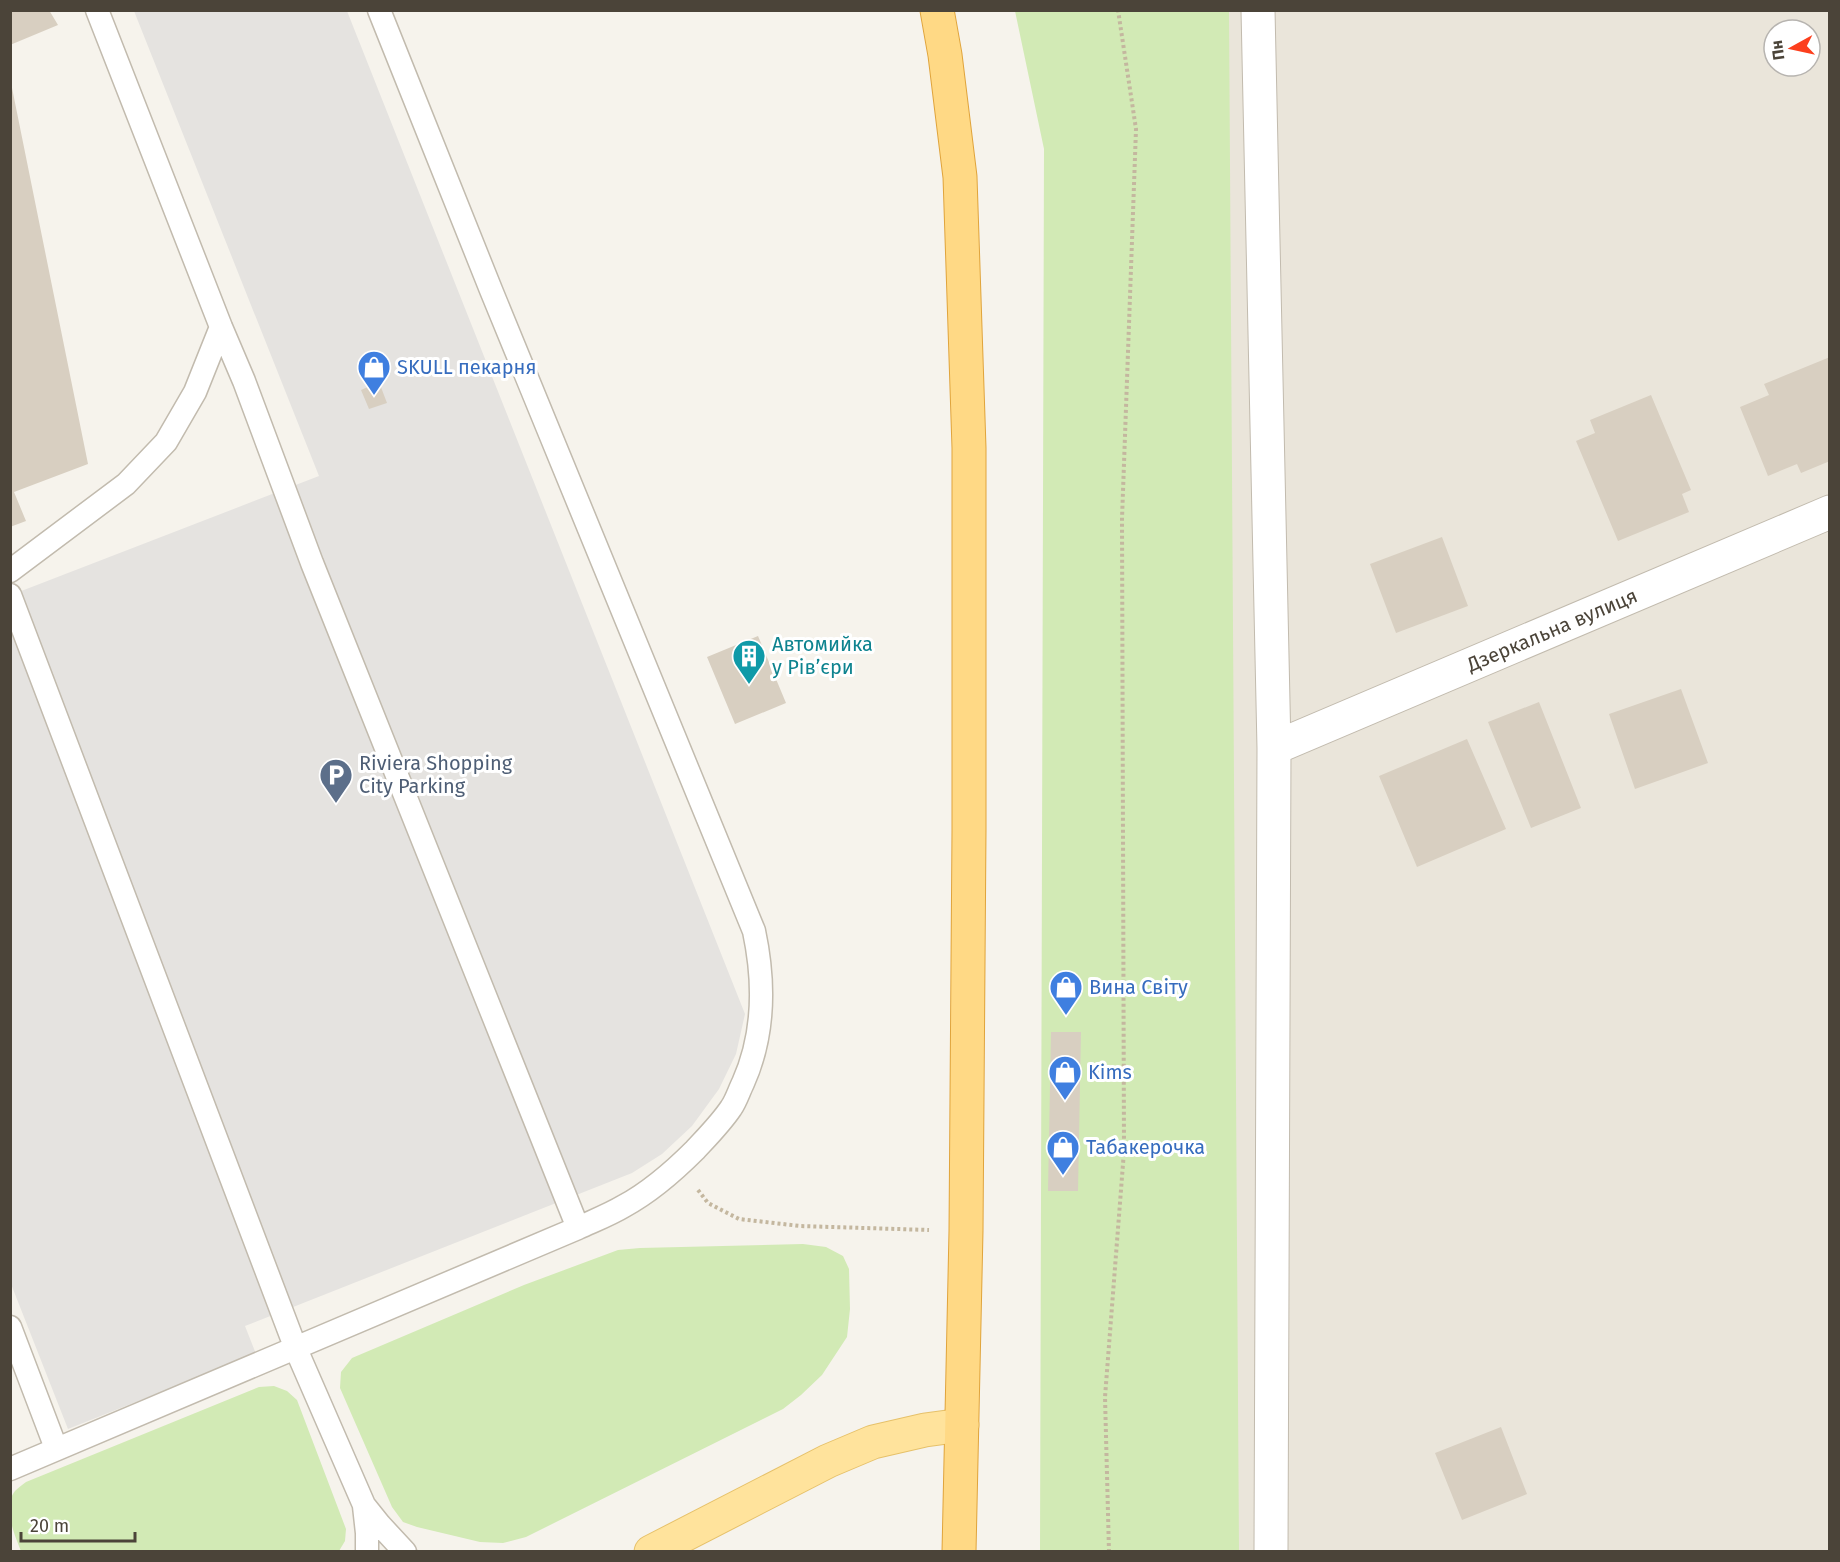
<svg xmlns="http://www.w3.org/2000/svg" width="1840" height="1562" font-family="'Fira Sans',sans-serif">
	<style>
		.residential { fill: #eae5da; fill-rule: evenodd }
		.green { fill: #d2eab5 }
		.parking { fill: #e5e3e0 }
		.building { fill: #d8cfc1 }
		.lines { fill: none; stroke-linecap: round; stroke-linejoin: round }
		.service-casing { stroke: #c2bbae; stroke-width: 25 }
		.minor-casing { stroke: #c2bbae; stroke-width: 35 }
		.primary-casing { stroke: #e6c16a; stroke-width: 35 }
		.trunk-casing { stroke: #e0a43c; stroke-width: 35 }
		.path { stroke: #c4b79f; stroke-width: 4; stroke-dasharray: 3 3; stroke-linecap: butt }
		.service { stroke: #fff; stroke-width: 22 }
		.minor { stroke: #fff; stroke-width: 33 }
		.primary { stroke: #ffe39c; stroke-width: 33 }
		.trunk { stroke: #ffd985; stroke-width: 33 }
		.labels { text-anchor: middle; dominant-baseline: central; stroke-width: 6; stroke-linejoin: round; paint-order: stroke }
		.shop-label { font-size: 20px; fill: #366cbe; stroke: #fff; text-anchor: start }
		.street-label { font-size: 20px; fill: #4b4439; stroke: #fff }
		.culture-label { font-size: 20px; fill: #0d838f; stroke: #fff; text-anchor: start }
		.service-label { font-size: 20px; fill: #4e5e75; stroke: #fff; text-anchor: start }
	</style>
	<rect width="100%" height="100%" fill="#f6f3ec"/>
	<!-- residential -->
	<path class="residential" d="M1111 11H1829V1551L1096 1552ZM1774 30H1810V66H1774Z"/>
	<!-- green -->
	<path class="green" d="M1015 11H1229L1239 1551H1040L1044 149Z
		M803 1244 826 1247 843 1256 849 1269 850 1309 847 1337 822 1375 801 1395 783 1409 526 1537 503 1543 480 1542 417 1527 403 1522 392 1507 340 1388 341 1372 352 1358 524 1285 618 1250 640 1248Z
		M274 1386 287 1391 297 1400 346 1529 345 1541 339 1551H21C15 1536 2 1507 15 1491 18 1488 22 1485 26 1482L259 1387Z"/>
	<!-- parking -->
	<path class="parking" d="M134 11H347L745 1014 736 1054 719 1089 692 1126 662 1154 632 1173 245 1326 256 1354 68 1429 11 1284V595L319 476Z"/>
	<!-- building -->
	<path class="building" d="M10 10H49L58 25 10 45Z
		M10 78 88 464 14 492 26 521 10 527Z
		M1830 357V461L1801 473 1797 464 1768 476 1740 407 1769 395 1764 384Z
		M379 382 387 403 369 409 361 390Z
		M1651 395 1691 490 1682 494 1689 512 1618 541 1576 441 1595 433 1590 420Z
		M1442 537 1468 606 1396 633 1370 564Z
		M758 636 786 703 735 724 707 657Z
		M1681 689 1708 763 1635 789 1609 714Z
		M1539 702 1581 808 1531 828 1488 722Z
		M1467 739 1506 829 1417 867 1379 776Z
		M1051 1032H1081L1078 1191H1048Z
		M1501 1427 1527 1494 1462 1520 1435 1453Z"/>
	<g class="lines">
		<defs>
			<path id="service" d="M97 10 221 327 244 381 312 563 578 1228
				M10 571 126 484 166 442 195 392 221 327
				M10 595 296 1349 364 1505 380 1525 405 1552
				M10 1327 56 1448
				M10 1469 578 1228C593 1221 609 1215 624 1206 650 1192 674 1171 695 1150 708 1136 721 1123 731 1108 736 1101 739 1091 743 1083 765 1034 765 983 754 931L491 290 379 10
				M364 1506 367 1533V1552"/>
			<path id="minor" d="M1258 10 1274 748 1271 1552
				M1274 748 1830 512"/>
			<path id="primary" d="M651 1552 828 1461 873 1442 925 1430 962 1425"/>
			<path id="trunk" d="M937 10 945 55 960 177 969 448V830L966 1231 959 1552"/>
		</defs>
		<!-- service casing -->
		<use href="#service" class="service-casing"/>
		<!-- minor casing -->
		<use href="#minor" class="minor-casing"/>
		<!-- primary casing -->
		<use href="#primary" class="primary-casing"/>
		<!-- trunk casing -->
		<use href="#trunk" class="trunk-casing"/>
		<!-- path -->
		<path class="path" d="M698 1190 708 1203 739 1219 800 1226 929 1230
			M1109 1552 1105 1397 1124 1151 1122 519 1136 129 1118 10"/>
		<!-- service -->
		<use href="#service" class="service"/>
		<!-- minor -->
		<use href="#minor" class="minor"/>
		<!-- primary -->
		<use href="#primary" class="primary"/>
		<!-- trunk -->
		<use href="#trunk" class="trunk"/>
	</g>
	<!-- icons -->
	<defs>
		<symbol id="shop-pin" viewBox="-11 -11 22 30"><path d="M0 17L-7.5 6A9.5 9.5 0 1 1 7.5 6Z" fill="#3f7fe0" stroke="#fff"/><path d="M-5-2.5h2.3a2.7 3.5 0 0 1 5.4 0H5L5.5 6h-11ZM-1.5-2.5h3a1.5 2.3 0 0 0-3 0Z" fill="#fff"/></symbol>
		<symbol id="building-pin" viewBox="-11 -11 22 30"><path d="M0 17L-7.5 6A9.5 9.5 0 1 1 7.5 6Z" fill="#0f9aa8" stroke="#fff"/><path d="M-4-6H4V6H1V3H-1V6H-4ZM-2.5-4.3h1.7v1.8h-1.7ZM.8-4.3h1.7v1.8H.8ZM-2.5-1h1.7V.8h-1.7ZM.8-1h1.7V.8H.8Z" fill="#fff"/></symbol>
		<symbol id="parking-pin" viewBox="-11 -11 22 30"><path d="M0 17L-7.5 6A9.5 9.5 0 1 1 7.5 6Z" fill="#5c6f8a" stroke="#fff"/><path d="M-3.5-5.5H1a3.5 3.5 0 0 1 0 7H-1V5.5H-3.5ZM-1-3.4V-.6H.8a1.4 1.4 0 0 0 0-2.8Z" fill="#fff"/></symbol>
	</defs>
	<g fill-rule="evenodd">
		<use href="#shop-pin" x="355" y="348" width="38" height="52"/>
		<use href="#building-pin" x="730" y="637" width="38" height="52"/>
		<use href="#parking-pin" x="317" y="756" width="38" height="52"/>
		<use href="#shop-pin" x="1047" y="968" width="38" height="52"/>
		<use href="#shop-pin" x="1046" y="1053" width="38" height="52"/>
		<use href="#shop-pin" x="1044" y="1128" width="38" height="52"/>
	</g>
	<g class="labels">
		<!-- shop labels -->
		<g class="shop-label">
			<text x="397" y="367">SKULL пекарня</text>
			<text x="1089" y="987">Вина Світу</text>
			<text x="1088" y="1072">Kims</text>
			<text x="1086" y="1147">Табакерочка</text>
		</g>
		<!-- street labels -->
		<g class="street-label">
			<text transform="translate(1552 630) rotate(-23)">Дзеркальна вулиця</text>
		</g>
		<!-- culture labels -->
		<g class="culture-label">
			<text x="772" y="644">Автомийка<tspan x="772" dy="23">у Рівʼєри</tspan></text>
		</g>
		<!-- service labels -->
		<g class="service-label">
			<text x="359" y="763">Riviera Shopping<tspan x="359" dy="23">City Parking</tspan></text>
		</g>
	</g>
	<!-- border -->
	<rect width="1840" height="1562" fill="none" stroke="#4b4439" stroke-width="24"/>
	<!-- north arrow -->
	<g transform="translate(1792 48) rotate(262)"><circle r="28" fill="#ffffff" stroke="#b7b4b0" stroke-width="1.5"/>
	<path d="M0-4.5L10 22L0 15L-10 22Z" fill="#fc3f1d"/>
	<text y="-9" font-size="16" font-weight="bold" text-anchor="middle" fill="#4b4439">Пн</text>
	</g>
	<!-- scale -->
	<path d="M21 1532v9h114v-9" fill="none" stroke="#4b4439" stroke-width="3"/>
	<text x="30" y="1532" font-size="18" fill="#4b4439" stroke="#ffffff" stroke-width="4.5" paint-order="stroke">20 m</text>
</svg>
